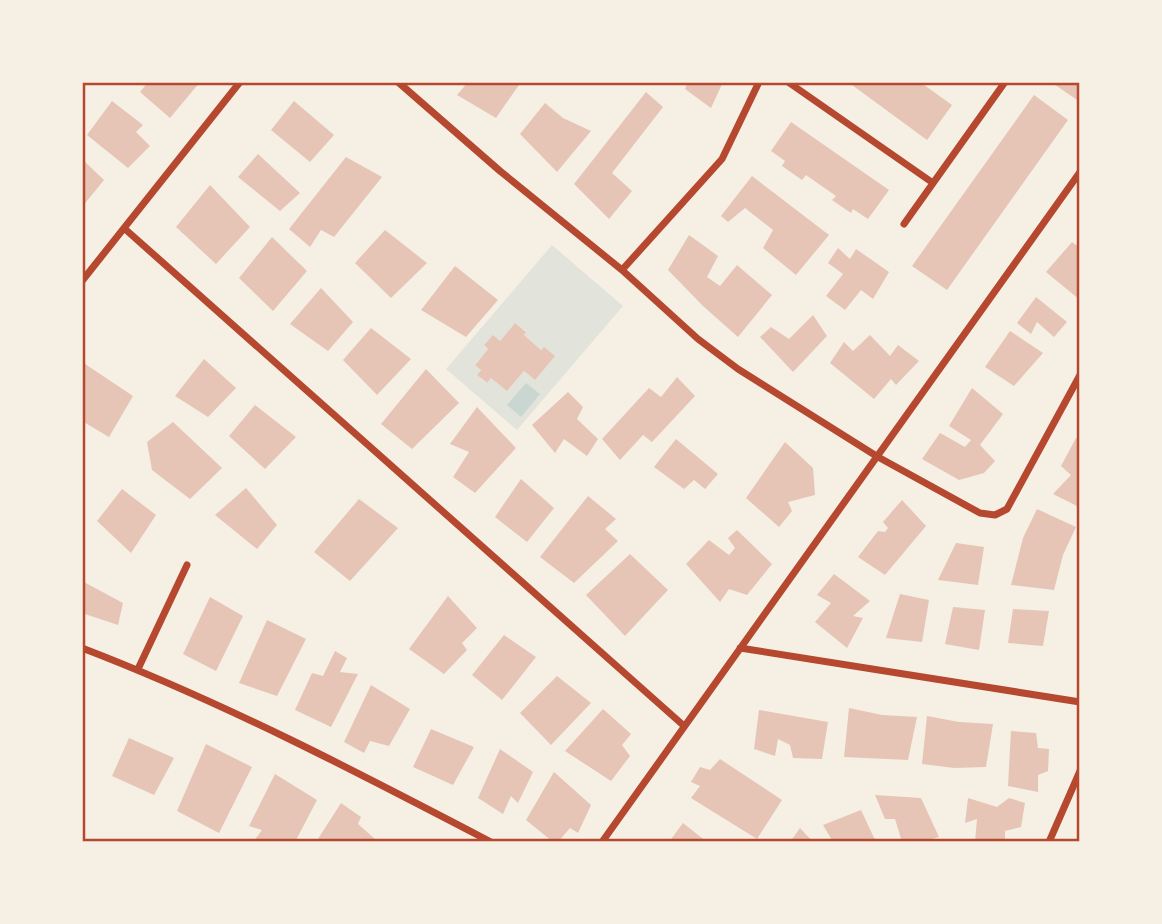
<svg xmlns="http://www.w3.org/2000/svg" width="1162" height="924" font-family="Spectral,serif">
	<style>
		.green { fill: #e2e4dc; fill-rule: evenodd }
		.water { fill: #c9d6d2 }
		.building { fill: #e6c5b7 }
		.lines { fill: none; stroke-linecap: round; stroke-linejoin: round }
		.minor { stroke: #b5482f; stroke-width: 7 }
		.neatline { fill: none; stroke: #b5482f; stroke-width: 2.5 }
	</style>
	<rect width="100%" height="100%" fill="#f6efe4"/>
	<!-- green -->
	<path class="green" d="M552 245 623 306 517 430 446 369ZM515 323 526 331 524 335 541 350 544 347 535 380 524 371 507 391 491 378 486 383 477 375 481 370 475 364 488 349 484 345 500 341Z"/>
	<!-- water -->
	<path class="water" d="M526 383 540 394 521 417 507 405Z"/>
	<!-- building -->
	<path class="building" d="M148 82H200L170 118 140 92Z
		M468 82H521L496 118 457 95Z
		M688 82H723L711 108 685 89Z
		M848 82H920L952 105 927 140Z
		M1051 82H1080V102Z
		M646 92 663 107 612 173 632 191 609 219 574 184Z
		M1034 95 1068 120 947 290 912 266Z
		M112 101 143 125 136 132 150 146 128 168 87 135Z
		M294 101 334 135 310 162 271 130Z
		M545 103 563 118 591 131 557 172 520 134Z
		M791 122 889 190 868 219 853 209 851 213 832 200 836 196 806 175 802 180 782 166 785 161 771 151Z
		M258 154 300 193 280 211 238 177Z
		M346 157 382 177 334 237 321 230 310 247 289 229Z
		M82 159 104 180 82 207Z
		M752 176 829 235 796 275 763 248 773 230 745 208 728 222 721 216Z
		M210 185 250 227 216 264 176 227Z
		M385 230 427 263 391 298 355 263Z
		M689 235 718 256 707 277 720 286 737 265 772 295 738 337 703 306 668 270Z
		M272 237 307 271 273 311 239 278Z
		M1072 242 1080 248V300L1046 272Z
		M838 248 850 259 856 249 889 272 873 299 861 290 845 310 826 296 843 274 828 263Z
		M455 266 498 300 466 337 421 310Z
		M321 288 353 322 328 351 290 324Z
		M1036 297 1067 322 1054 337 1037 322 1031 334 1017 323Z
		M813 315 827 336 793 372 760 337 771 327 789 339Z
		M515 323 526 332 524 335 541 350 544 347 555 356 535 380 524 371 507 391 491 378 487 383 477 375 481 370 475 365 488 349 484 345 493 335 500 341Z
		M371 328 411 359 377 395 343 360Z
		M1010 331 1043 353 1014 386 985 367Z
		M870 335 890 356 898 345 919 361 896 385 891 379 874 399 830 363 844 342 853 351Z
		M204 359 236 388 208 417 175 396Z
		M82 362 133 396 109 437 82 421Z
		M426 369 459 403 412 449 381 424Z
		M677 377 695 396 652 442 643 435 620 460 602 439 649 388 661 397Z
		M972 388 1003 414 980 445 995 461 984 473 959 480 922 459 940 433 965 447 971 440 949 426Z
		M568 392 583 407 577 419 598 439 587 456 564 439 555 453 532 425Z
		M255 405 296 437 265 469 229 436Z
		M477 407 516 448 475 493 453 477 469 452 450 444Z
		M173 422 222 468 190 499 152 470 147 442Z
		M1076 438 1080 439 1079 507 1053 494 1071 475 1061 466Z
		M676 439 718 474 705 489 694 480 684 489 654 467Z
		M785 442 813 468 815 495 788 502 792 511 779 527 746 498Z
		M521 479 554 508 527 542 495 517Z
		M246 488 277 525 257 549 215 515Z
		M122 489 156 515 131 553 97 521Z
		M588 496 616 519 605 529 618 541 574 583 540 557Z
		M359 499 398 528 350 581 314 552Z
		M902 500 926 526 885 575 858 557 878 531 885 532 888 528 883 522Z
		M1037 509 1076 527 1063 555 1054 590 1011 585 1023 538Z
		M737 530 772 564 747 595 729 589 720 602 686 564 709 540 729 555 735 548 728 538Z
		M956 543 984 547 978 585 938 580Z
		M630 554 668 590 625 636 586 595Z
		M834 574 870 601 853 616 863 618 847 648 815 622 831 603 817 595Z
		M82 581 123 603 118 625 82 613Z
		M900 594 929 600 922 642 886 638Z
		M448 596 477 628 462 643 467 650 444 674 409 649Z
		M210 597 243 616 216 671 183 654Z
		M953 607 985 610 979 650 945 644Z
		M1013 609 1049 611 1043 646 1008 643Z
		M267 620 306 639 277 696 239 683Z
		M504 635 536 657 502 700 472 675Z
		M335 651 347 658 340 672 358 674 331 727 295 710 312 673 323 676Z
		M557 676 591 703 551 745 520 713Z
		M371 685 410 709 389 746 370 741 364 753 344 742Z
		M849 708 882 715 917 717 908 760 844 757Z
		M603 709 631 734 622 745 630 756 611 781 565 751Z
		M759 710 828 722 822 759 793 758 790 745 778 739 775 756 754 749Z
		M927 716 959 722 993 724 986 767 954 768 922 764Z
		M431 729 474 747 453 785 413 767Z
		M1011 731 1036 733 1038 748 1049 749 1048 771 1038 775V792L1008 786Z
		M129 738 174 758 154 795 112 776Z
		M206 744 252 767 219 833 177 811Z
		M500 749 533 772 518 803 511 796 503 814 478 798Z
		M720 759 782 800 757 839 691 798 700 786 691 782 700 767 710 770Z
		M554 772 591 805 578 833 570 828 558 842H553L526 820Z
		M275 774 317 800 295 842H253L262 830 249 826Z
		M875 795 921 798 939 837 921 842H902L895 819H885Z
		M968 798 997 807 1009 798 1025 803 1021 827 1005 831V842H975L977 819 965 823Z
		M341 803 361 817 358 824 375 839 374 842H316Z
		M861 810 876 842H833L823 825Z
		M683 823 707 842H669Z
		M800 828 813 842H790Z"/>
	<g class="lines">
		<!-- minor -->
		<path class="minor" d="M398 82 500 171 622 270 698 339 738 369 878 457 980 513 995 515 1007 509 1080 375
			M788 82 933 183
			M904 224 1005 82
			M125 229 683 725
			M622 270 722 159 759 82
			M82 281 240 82
			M82 648C223 702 357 772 491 842
			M740 648 1080 702
			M138 669 187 565
			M602 842 1080 172
			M1049 842 1080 771"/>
	</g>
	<!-- border -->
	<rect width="1162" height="924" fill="none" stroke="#f6efe4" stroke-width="168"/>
	<rect x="84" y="84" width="994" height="756" class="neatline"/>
</svg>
